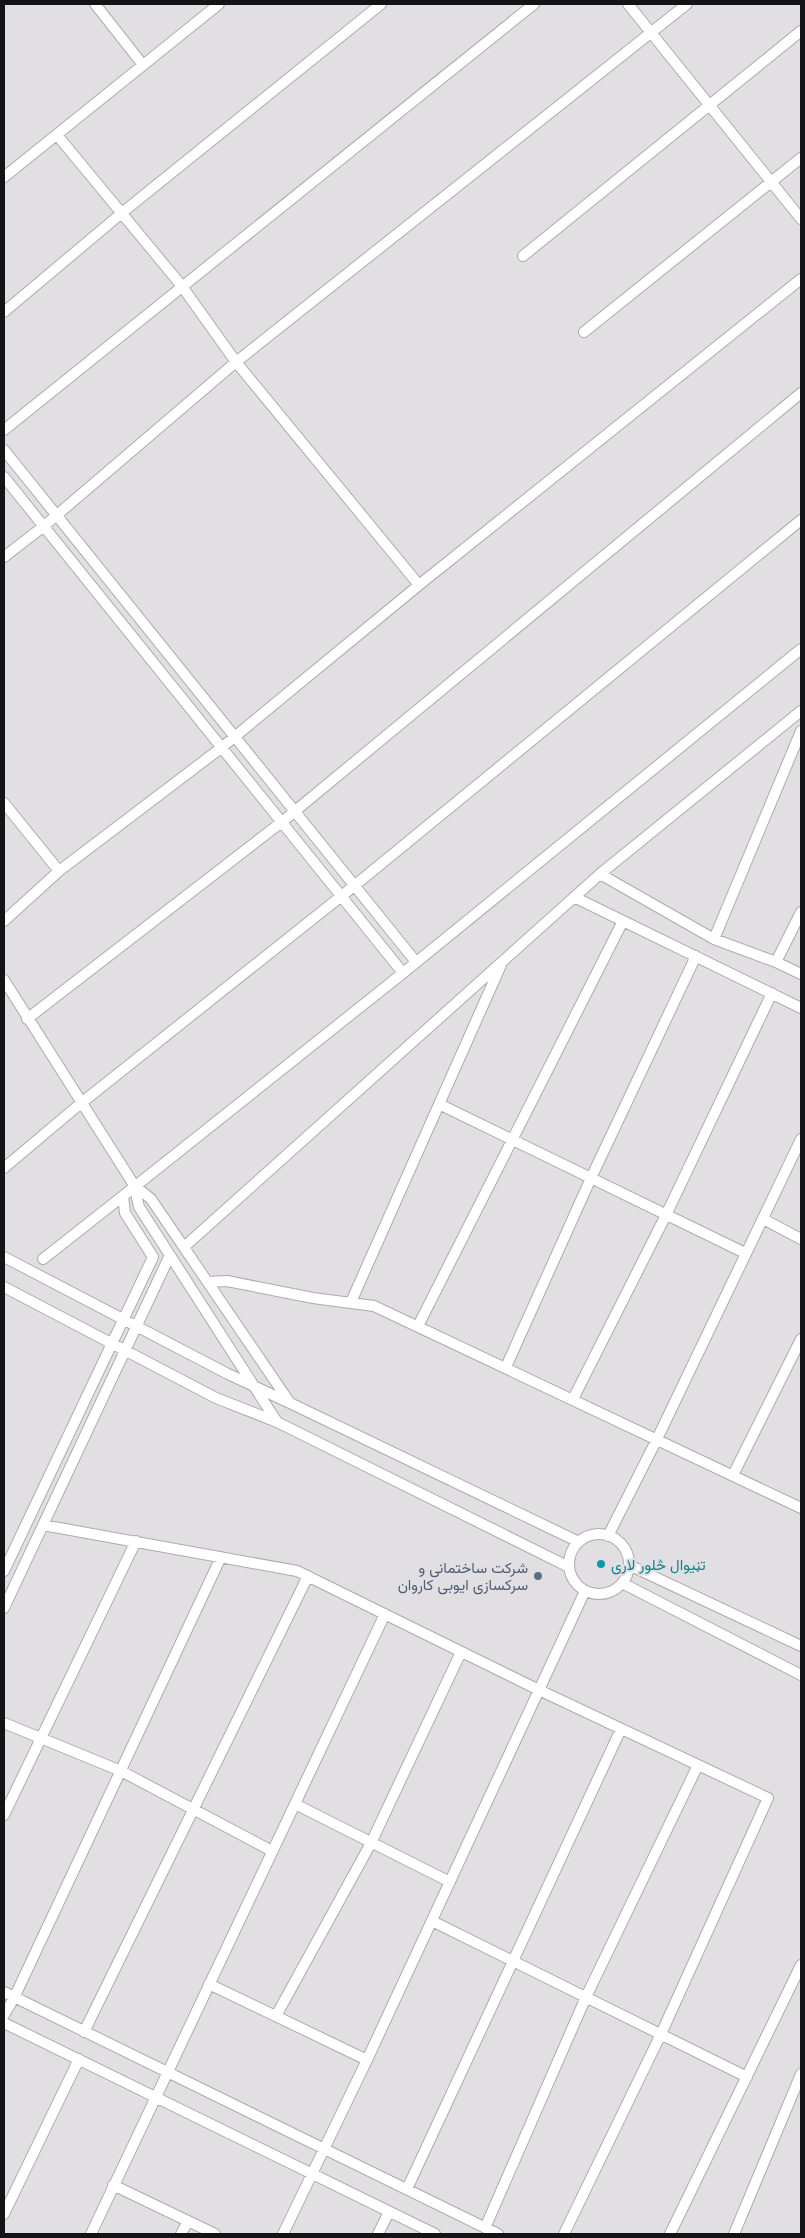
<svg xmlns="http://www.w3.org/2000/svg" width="805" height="2238" font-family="Quicksand,Vazirmatn,sans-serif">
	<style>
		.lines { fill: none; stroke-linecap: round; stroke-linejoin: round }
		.minor-casing { stroke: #adaaad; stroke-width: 12 }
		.minor { stroke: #fff; stroke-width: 10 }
		.culture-dot { fill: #0f9aa8; stroke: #e2dfe3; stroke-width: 2 }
		.service-dot { fill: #5c6f8a; stroke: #e2dfe3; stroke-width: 2 }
		.labels { text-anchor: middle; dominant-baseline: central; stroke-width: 4.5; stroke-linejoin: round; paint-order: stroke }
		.culture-label { font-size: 15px; fill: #0d838f; stroke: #e2dfe3; text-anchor: start }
		.service-label { font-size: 15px; fill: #4e5e75; stroke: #e2dfe3; text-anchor: end }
	</style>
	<rect width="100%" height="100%" fill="#e2dfe3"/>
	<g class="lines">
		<defs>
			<path id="minor" d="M95 4 143 65
				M628 4 801 219
				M57 135 181 285 236 362 419 585
				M4 177 219 4
				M523 256 801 31
				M4 312 123 212 381 4
				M584 332 801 158
				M4 430 534 4
				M4 450 416 962
				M4 477 403 973
				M4 557 44 526 236 362 687 4
				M4 803 59 871
				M600 874 714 939 776 962 801 974
				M574 897 801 1008
				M4 921 59 871 221 748 419 585 801 279
				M714 939 801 731
				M776 962 801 912
				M4 980 134 1185 151 1199 290 1403 579 1542
				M27 1019 283 821 801 393
				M439 1104 745 1253
				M4 1168 80 1104 354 886 801 520
				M134 1185 139 1207 277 1422 569 1567
				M763 1219 801 1239
				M184 1247 600 874 801 711
				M4 1257 228 1374 290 1403
				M43 1259 123 1196
				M208 1282 227 1281 313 1298 374 1306 801 1508
				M4 1287 216 1398 277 1422
				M351 1302 501 965
				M418 1326 623 921
				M506 1367 591 1178 696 956
				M573 1399 666 1215 772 993
				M733 1475 801 1339
				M43 1525 297 1571 539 1690 768 1798 661 2034 564 2234
				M569 1564a30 30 0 1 1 60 0a30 30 0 1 1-60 0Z
				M608 1536 657 1439 801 1139
				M629 1565 801 1646
				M4 1571 153 1257 125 1213 123 1196 403 973 801 649
				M622 1583 801 1675
				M4 1608 170 1255
				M4 1723 121 1771 272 1851
				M295 1804 450 1882
				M4 1815 136 1541
				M432 1921 747 2077
				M209 1984 367 2060
				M4 1992 498 2234
				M4 2015 14 1998 221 1557
				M276 2016 371 1843 461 1652
				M4 2023 435 2234
				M84 2032 308 1576
				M113 2185 215 2234
				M407 2189 621 1729
				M4 2214 79 2059
				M485 2228 586 1997 698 1765
				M91 2234 385 1614
				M181 2234 188 2221
				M283 2234 367 2060 585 1591
				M378 2234 389 2212
				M670 2234 801 1965
				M734 2234 801 2074"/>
		</defs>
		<!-- minor casing -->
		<use href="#minor" class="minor-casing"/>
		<!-- minor -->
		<use href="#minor" class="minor"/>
	</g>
	<!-- markers -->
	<circle class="culture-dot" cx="601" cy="1564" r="5"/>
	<circle class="service-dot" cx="538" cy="1576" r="5"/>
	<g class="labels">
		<!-- culture labels -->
		<g class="culture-label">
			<text x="611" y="1564">تڼیوال څلور لاری</text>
		</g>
		<!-- service labels -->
		<g class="service-label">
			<text x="528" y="1567">شرکت ساختمانی و<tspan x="528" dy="17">سرکسازی ایوبی کاروان</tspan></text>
		</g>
	</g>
	<!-- border -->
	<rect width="805" height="2238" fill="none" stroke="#141315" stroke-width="10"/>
</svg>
